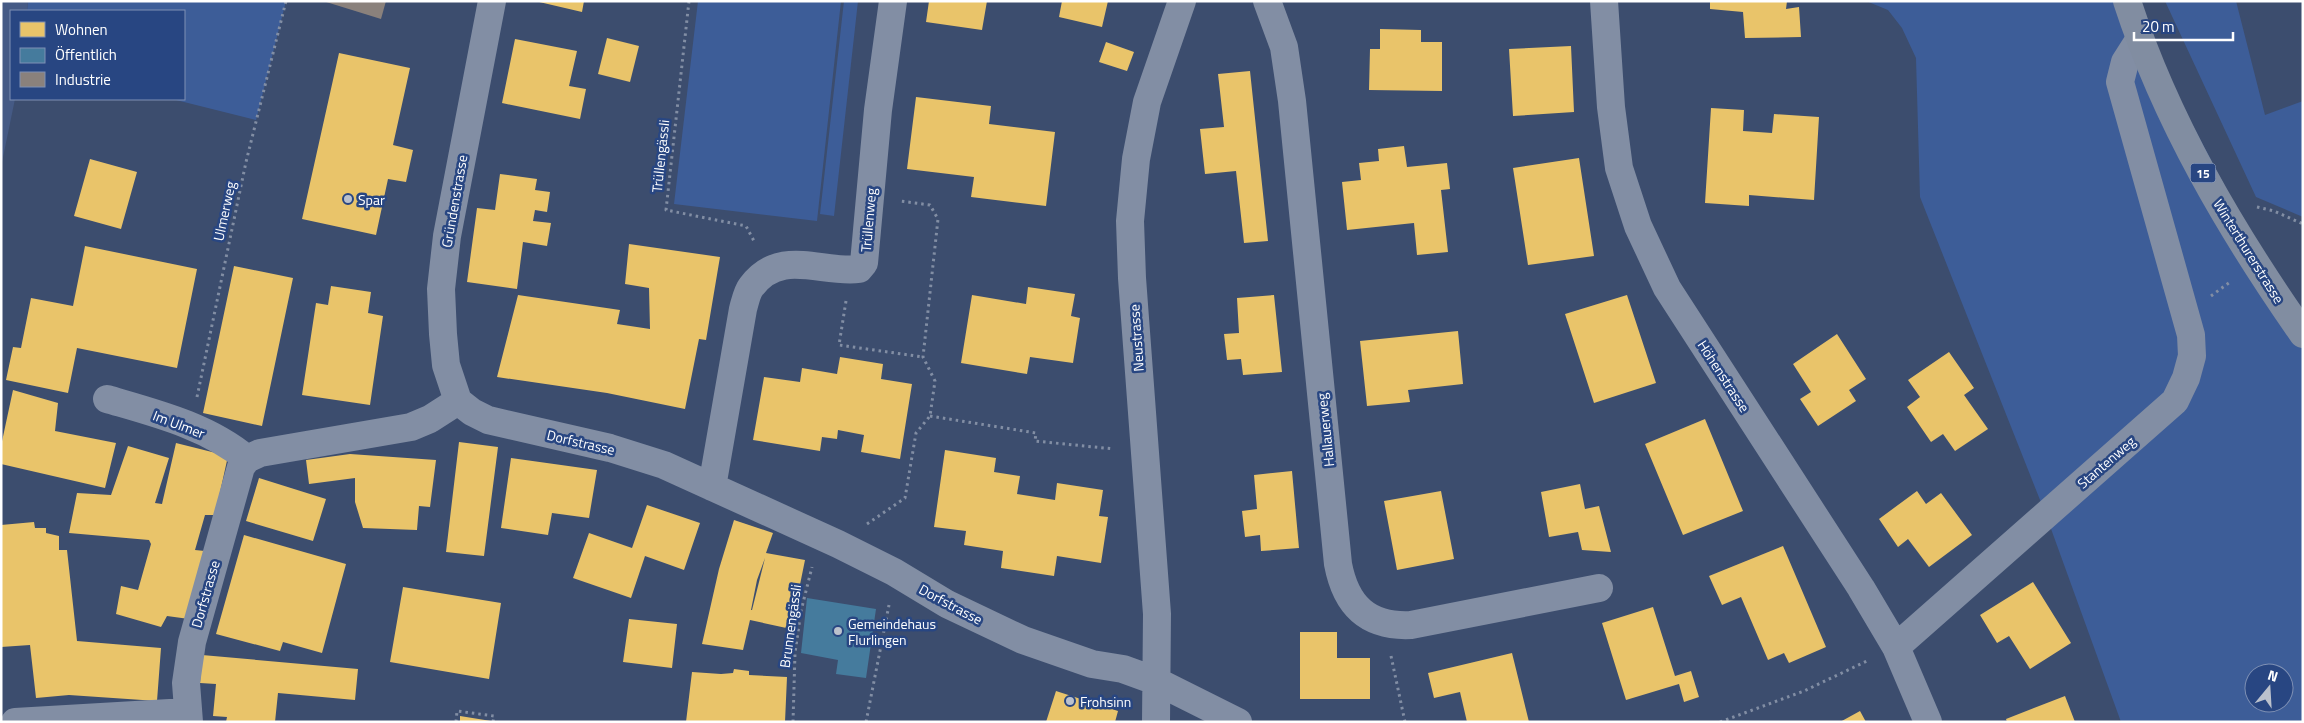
<svg xmlns="http://www.w3.org/2000/svg" width="2304" height="723" font-family="'Titillium Web',sans-serif">
	<style>
		.green { fill: #3d5d98; fill-rule: evenodd }
		.water { fill: #455a85 }
		.homes { fill: #e9c46a; fill-rule: evenodd }
		.public { fill: #457b9d }
		.industry { fill: #8a817c }
		.lines { fill: none; stroke-linecap: round; stroke-linejoin: round }
		.path { stroke: #828ea4; stroke-width: 3; stroke-dasharray: 2.5 4; stroke-linecap: butt }
		.minor { stroke: #828ea4; stroke-width: 28 }
		.major { stroke: #818da1; stroke-width: 28 }
		.poi-dot { fill: #bbc1cc; stroke: #284682; stroke-width: 2 }
		.labels { text-anchor: middle; dominant-baseline: central; stroke-width: 5; stroke-linejoin: round; paint-order: stroke }
		.shield { fill: #284682; stroke: #bec8da; stroke-width: 1 }
		.shield-label { font-size: 12px; font-weight: bold; fill: #fff }
		.street-label { font-size: 14px; fill: #fff; stroke: #284682 }
		.poi-label { font-size: 14px; fill: #fff; stroke: #284682; text-anchor: start }
	</style>
	<rect width="100%" height="100%" fill="#3c4d6e"/>
	<!-- green -->
	<path class="green" d="M28 1H286L256 120 172 99H184V11H27Z
		M698 1H841L817 221 674 204Z
		M844 1H858L834 216 820 214Z
		M1866 1H2127L2303 334V722H2121L2046 515 1920 197 1916 58 1902 28 1888 10ZM2254 673H2284V703H2254Z
		M2165 1H2236L2265 115 2303 101V217L2256 197Z"/>
	<!-- water -->
	<path class="water" d="M1 1H28L27 11H11V99H15L1 167Z"/>
	<!-- homes -->
	<path class="homes" d="M535 1H584L582 12Z
		M929 1H987L982 30 926 22Z
		M1062 1H1108L1102 27 1059 17Z
		M1710 1H1787L1786 9 1799 7 1801 37 1745 38 1743 12 1710 9Z
		M1380 29 1421 30V42H1442V91L1369 90 1370 49H1380Z
		M607 38 639 46 630 82 598 74Z
		M515 39 577 51 569 86 586 89 580 119 502 103Z
		M1106 42 1134 52 1127 71 1099 62Z
		M1571 46 1574 112 1513 116 1509 49Z
		M339 53 410 68 393 145 413 150 406 182 388 179 376 235 302 219Z
		M1250 71 1268 241 1244 243 1236 171 1205 174 1200 129 1224 127 1218 74Z
		M916 97 991 106 989 124 1055 132 1046 206 971 197 974 177 907 169Z
		M1711 108 1744 110 1743 131 1772 133 1774 114 1819 117 1814 200 1749 195V206L1705 203Z
		M1404 146 1407 167 1447 163 1450 189 1441 190 1448 252 1417 255 1414 223 1347 230 1342 182 1361 180 1359 163 1379 161 1378 149Z
		M1579 158 1594 256 1528 265 1513 168Z
		M90 159 137 172 121 229 74 216Z
		M500 174 537 179 535 190 550 192 547 212 535 210 533 221 551 223 547 246 523 242 517 289 467 282 477 208 495 210Z
		M629 244 720 257 706 340 699 339 685 409 607 393 497 377 518 295 620 310 617 324 650 329 649 288 625 284Z
		M85 246 197 269 177 368 77 348 68 393 6 380 13 347 21 348 31 298 73 306Z
		M234 266 293 278 262 426 203 413Z
		M331 286 371 292 368 313 383 316 370 405 302 395 316 303 328 305Z
		M1028 287 1075 294 1071 316 1080 318 1073 363 1030 357 1027 374 961 363 972 295 1026 304Z
		M1274 295 1282 372 1243 375 1241 359 1227 360 1224 334 1239 333 1237 298Z
		M1627 295 1656 383 1594 403 1565 314Z
		M1458 331 1463 384 1408 390 1410 402 1367 406 1360 341Z
		M1837 334 1866 379 1849 390 1856 401 1818 426 1800 399 1811 392 1793 364Z
		M1949 352 1974 388 1964 395 1988 429 1955 451 1943 434 1931 442 1907 407 1920 397 1908 380Z
		M840 357 883 364 881 379 912 384 900 459 861 452 864 435 838 430 837 439 822 437 820 451 753 440 764 377 800 382 802 368 837 374Z
		M13 390 58 403 55 431 116 443 105 488 1 464V446Z
		M1705 419 1743 511 1683 535 1645 444Z
		M459 442 498 447 484 556 446 552Z
		M176 443 228 456 215 515H205L195 550 205 551 189 619 167 616 161 627 116 614 121 586 138 590 151 544 149 540 69 533 77 493 111 495 128 446 169 458 155 503 162 504Z
		M945 450 996 458 994 472 1020 476 1017 494 1055 500 1057 483 1103 490 1099 516 1108 517 1101 563 1057 556 1054 576 1001 568 1003 551 964 545 966 531 934 527Z
		M350 454 436 460 430 507 419 506 417 530 363 528 355 502V478L309 484 306 460Z
		M511 458 597 470 589 518 552 513 548 535 501 528Z
		M1292 471 1299 548 1261 551 1260 535 1245 537 1242 511 1257 509 1254 475Z
		M259 478 326 499 313 541 246 521Z
		M1580 484 1585 509 1599 506 1611 552 1582 550 1578 532 1549 537 1541 492Z
		M1441 491 1454 559 1397 570 1384 501Z
		M1917 491 1926 504 1941 493 1972 535 1929 567 1908 539 1898 547 1879 519Z
		M647 505 700 523 684 570 645 556 631 598 573 578 589 533 632 548Z
		M734 520 773 533 766 553 805 560 791 629 750 620 743 650 702 644 719 569ZM765 558 752 610H751L757 580Z
		M34 522 35 528H46V533L59 536V550H67L77 641 161 648 157 701 69 695 36 698 30 645 1 647V525Z
		M244 535 346 564 322 653 283 642 280 651 216 634Z
		M1783 546 1826 647 1789 663 1784 653 1768 660 1741 597 1722 605 1709 576Z
		M2033 582 2071 643 2030 669 2009 636 1997 643 1980 615Z
		M403 587 501 603 489 679 390 662Z
		M1653 607 1675 676 1691 671 1699 697 1684 702 1679 684 1626 700 1602 623Z
		M629 619 677 624 672 668 623 662Z
		M1300 632H1337V658H1370V699H1300Z
		M1512 653 1529 722H1467L1460 692 1434 698 1428 673Z
		M202 655 358 669 355 700 278 693 275 722H226L227 717 213 716 216 684 200 683Z
		M734 669 749 671V675L787 677 785 722H686L692 672 721 674 733 673Z
		M1056 691 1118 711 1115 722H1046Z
		M2065 696 2075 722H2007L2006 719Z
		M1860 711 1866 722H1840Z
		M460 716 491 721 490 722H460Z"/>
	<!-- public -->
	<path class="public" d="M807 598 876 609 866 678 836 674 838 660 801 653Z"/>
	<!-- industry -->
	<path class="industry" d="M323 1H386L381 19Z"/>
	<g class="lines">
		<!-- path -->
		<path class="path" d="M689 1 666 210 746 226 755 243
			M2257 207 2274 211 2303 224
			M2211 296 2230 282
			M846 301 839 345 923 357
			M197 397 246 162 286 1
			M930 416 1036 433 1035 441 1114 449
			M867 524 905 498 916 433 930 416 935 381 923 357 938 219 930 205 900 201
			M1391 656 1405 722
			M456 722 457 711 494 716 493 722
			M793 722 795 653 801 611 812 567
			M866 722 889 605
			M1720 722 1804 691 1869 660"/>
		<!-- minor -->
		<path class="minor" d="M1267 1 1284 47 1292 101 1338 564C1346 606 1368 627 1411 625L1599 588
			M1604 1 1611 107 1619 168 1638 226 1667 288 1861 588 1896 647 1928 722
			M107 399C155 413 208 426 247 459
			M458 401 472 412 488 420 610 448 664 465 838 544 894 572 947 604 1023 640 1092 664 1123 669 1156 681 1238 722
			M458 401 446 365 443 334 441 289 447 236 492 1
			M712 487 743 309C745 302 747 292 751 287 780 247 822 274 859 269L864 263 878 110 893 1
			M1896 647 2175 401 2186 378 2192 356 2191 335 2120 82 2125 62 2139 40
			M15 722 187 712
			M189 722 186 683 192 642 241 467 247 459 260 453 411 427 430 419 458 401
			M1156 722 1157 614 1132 278 1130 221 1136 159 1147 102 1182 1"/>
		<!-- major -->
		<path class="major" d="M2127 1C2166 121 2231 231 2303 334"/>
	</g>
	<!-- markers -->
	<g class="poi-dot">
		<circle cx="348" cy="199" r="5"/>
		<circle cx="838" cy="631" r="5"/>
		<circle cx="1070" cy="701" r="5"/>
	</g>
	<g class="labels">
		<!-- shield labels -->
		<rect class="shield" x="2190.5" y="163.5" width="25" height="19" rx="4"/>
		<g class="shield-label">
			<text x="2203" y="173">15</text>
		</g>
		<!-- street labels -->
		<g class="street-label">
			<text transform="translate(660 156) rotate(-84)">Trüllengässli</text>
			<text transform="translate(454 201) rotate(-80)">Gründenstrasse</text>
			<text transform="translate(224 211) rotate(-78)">Ulmerweg</text>
			<text transform="translate(868 220) rotate(-85)">Trüllenweg</text>
			<text transform="translate(2249 251) rotate(58)">Winterthurerstrasse</text>
			<text transform="translate(1136 338) rotate(-94)">Neustrasse</text>
			<text transform="translate(1724 376) rotate(57)">Höhenstrasse</text>
			<text transform="translate(179 424) rotate(21)">Im Ulmer</text>
			<text transform="translate(1325 430) rotate(-96)">Hallauerweg</text>
			<text transform="translate(581 442) rotate(13)">Dorfstrasse</text>
			<text transform="translate(2106 462) rotate(-41)">Stantenweg</text>
			<text transform="translate(205 594) rotate(-74)">Dorfstrasse</text>
			<text transform="translate(951 604) rotate(28)">Dorfstrasse</text>
			<text transform="translate(790 626) rotate(-82)">Brunnengässli</text>
		</g>
		<!-- poi labels -->
		<g class="poi-label">
			<text x="358" y="199">Spar</text>
			<text x="848" y="623">Gemeindehaus<tspan x="848" dy="16">Flurlingen</tspan></text>
			<text x="1080" y="701">Frohsinn</text>
		</g>
	</g>
	<!-- border -->
	<rect width="2304" height="723" fill="none" stroke="#ffffff" stroke-width="5"/>
	<!-- legend -->
	<rect x="10" y="10" width="175" height="90" fill="#284682" stroke="#7e90b4"/>
	<rect x="20" y="22" width="25" height="15" fill="#e9c46a" stroke="#7e90b4"/>
	<text x="55" y="35" font-size="15" fill="#ffffff">Wohnen</text>
	<rect x="20" y="48" width="25" height="15" fill="#457b9d" stroke="#7e90b4"/>
	<text x="55" y="60" font-size="15" fill="#ffffff">Öffentlich</text>
	<rect x="20" y="72" width="25" height="15" fill="#8a817c" stroke="#7e90b4"/>
	<text x="55" y="85" font-size="15" fill="#ffffff">Industrie</text>
	<!-- north arrow -->
	<g transform="translate(2269 688) rotate(18)"><circle r="24" fill="#284682" stroke="#7e90b4"/>
	<path d="M0-4L9 19L0 12L-9 19Z" fill="#bbc1cc"/>
	<text y="-8" font-size="14" font-weight="bold" text-anchor="middle" fill="#ffffff">N</text>
	</g>
	<!-- scale -->
	<path d="M2134 32v8h99v-8" fill="none" stroke="#ffffff" stroke-width="2.5"/>
	<text x="2142" y="32" font-size="15" fill="#ffffff" stroke="#284682" stroke-width="4" paint-order="stroke">20 m</text>
</svg>
